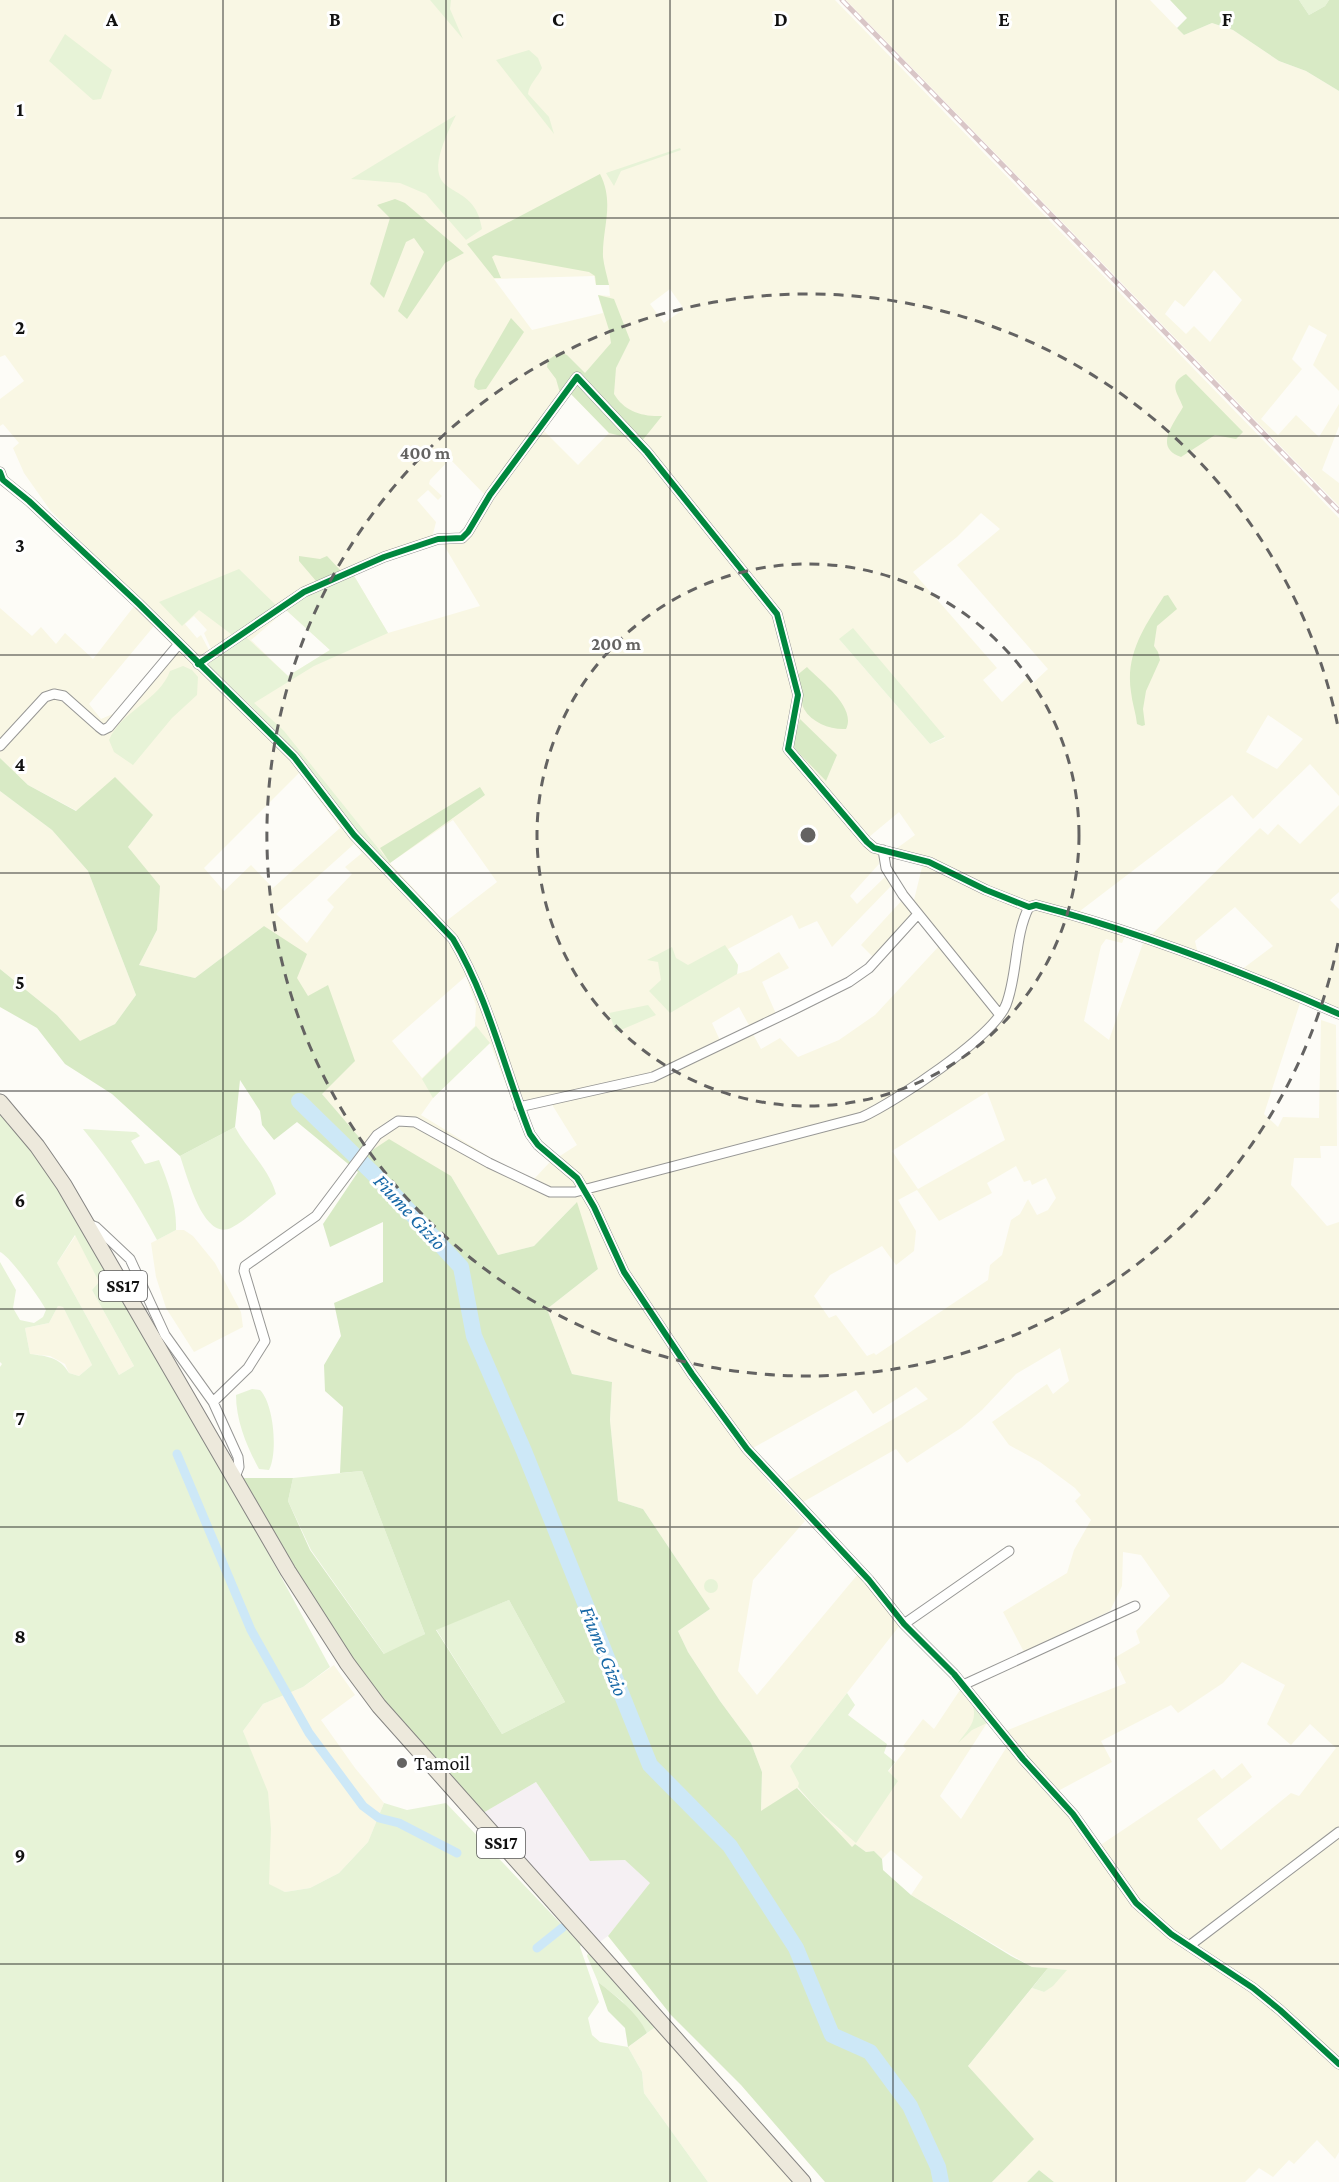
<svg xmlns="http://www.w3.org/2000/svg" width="1339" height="2182" font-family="'Crimson Pro',serif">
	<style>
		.industrial { fill: #f5f0f3 }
		.farmland { fill: #f9f7e4; fill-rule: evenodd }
		.green { fill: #e7f3d7; fill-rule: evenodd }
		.forest { fill: #d8eac5; fill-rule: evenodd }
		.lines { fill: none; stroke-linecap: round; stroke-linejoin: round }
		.canal { stroke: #cde8f7; stroke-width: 9 }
		.river { stroke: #cde8f7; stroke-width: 16 }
		.street-casing { stroke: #979795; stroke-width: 11 }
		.primary-casing { stroke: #858482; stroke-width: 17 }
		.street { stroke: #fffffe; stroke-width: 9 }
		.primary { stroke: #ede9dc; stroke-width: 15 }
		.rail-casing { stroke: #d9c6c7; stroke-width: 5 }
		.rail { stroke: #fff; stroke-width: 3; stroke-dasharray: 9; stroke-linecap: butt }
		.cycleway-casing { stroke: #fff; stroke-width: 10 }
		.cycleway { stroke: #00873e; stroke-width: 6 }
		.grid { fill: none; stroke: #111; stroke-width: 1.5; stroke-opacity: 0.55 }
		.ring { fill: none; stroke: #646362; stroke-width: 3; stroke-dasharray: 10 8 }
		.poi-dot { fill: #646362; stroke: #fff; stroke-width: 2 }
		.labels { text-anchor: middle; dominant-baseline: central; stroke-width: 6; stroke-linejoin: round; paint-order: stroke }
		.shield { fill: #fff; stroke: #585858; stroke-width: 1.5 }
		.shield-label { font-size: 18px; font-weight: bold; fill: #111 }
		.poi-label { font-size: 20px; fill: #111; stroke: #fff; text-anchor: start }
		.water-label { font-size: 21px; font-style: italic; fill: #1768a6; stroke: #fff }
		.grid-label { font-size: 20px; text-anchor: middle; font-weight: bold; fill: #111; stroke: #fff; stroke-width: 6; stroke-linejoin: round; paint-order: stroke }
		.centre { fill: #646362; stroke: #fff; stroke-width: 3 }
		.ring-label { font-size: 18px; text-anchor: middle; font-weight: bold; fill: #646362; stroke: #fff; stroke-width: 6; stroke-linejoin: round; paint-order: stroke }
	</style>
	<rect width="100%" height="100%" fill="#fdfcf7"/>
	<!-- industrial -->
	<path class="industrial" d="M536 1782 590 1861 625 1860 651 1883 608 1936 597 1944 483 1813Z"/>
	<!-- farmland -->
	<path class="farmland" d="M0 0H835L1339 518V796L1310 764 1253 819 1232 795 1080 911 1128 929 1122 943 1106 939 1101 946 1084 1021 1109 1040 1143 943 1260 828 1268 835 1278 824 1300 844 1339 805V892L1330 900 1339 909V1017L1300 1003 1264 1114 1278 1127 1283 1117 1319 1118 1321 1020 1336 1025 1337 1146H1320L1321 1158H1294L1291 1185 1327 1226 1339 1222V2152L1335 2159 1317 2140 1294 2164 1289 2160 1273 2177 1259 2168 1245 2182H1054L1039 2170 1027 2182H992L1033 2139 968 2066 1032 1988 1044 1992 1066 1970 1032 1967 911 1895 923 1877 891 1850 882 1859 874 1851 866 1852 855 1844 852 1848 798 1788 761 1812 762 1772 751 1743 720 1701 688 1652 678 1631 710 1609 643 1509 618 1501 610 1420 612 1382 572 1374 547 1309 598 1269 576 1203 534 1246 498 1255 451 1176 372 1152 321 1093 328 985 308 997 264 926 195 978 139 965 157 930 128 847 153 815 77 811 28 785 0 758V608L32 636 41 627 56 644 65 633 93 659 135 605 154 626 89 704 101 719 115 713 180 642 50 510 24 473 13 448 19 443 3 424 0 426V399L24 381 5 355 0 357ZM594 276 596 285H609L610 296 598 295 603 313 532 330 494 279ZM670 289 684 309 664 323 650 304ZM569 392 609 433 578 465 543 430ZM450 459 486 496 465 533 439 537 480 606 388 633 353 574 434 543 432 538 436 522 417 500 428 490 438 500 442 496 429 484 430 480ZM981 513 1000 529 957 565 1048 669 1033 683 1027 678 1002 702 983 680 997 668 913 572 957 537ZM286 610 330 650 288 676 251 640ZM194 616 207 630 204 633 212 651 210 652 201 635 197 638 185 624ZM839 639 945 737V738L930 744ZM1268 715 1303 739 1277 769 1246 752ZM299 773 340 828 273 888 251 865 224 891 204 868ZM899 812 915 835 889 854 923 863 914 900 909 905 904 898 861 945 878 962 918 919 940 945 875 1015 839 1040 798 1057 780 1038 761 1049 753 1034 723 1047 712 1023 739 1007 751 1029 777 1016 762 982 789 968 779 952 750 970 737 974 738 965 728 949 792 915 799 929 817 921 832 947 892 885 885 877 857 904 850 896 879 864 878 844 869 837ZM453 820 497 882 445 922 390 863ZM354 844 362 853 345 867 352 874 327 900 334 907 307 943 276 914ZM1235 907 1273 946 1241 970 1198 954 1195 941ZM466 976 476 1006 475 1026 422 1078 392 1041ZM490 1043 516 1111 551 1103 577 1145 549 1163 534 1179 501 1164 421 1115 433 1098ZM987 1092 1005 1140 918 1189 892 1151ZM1016 1166 1024 1182 1030 1180 1032 1185 1046 1178 1056 1198 1048 1210 1037 1215 1028 1199 1020 1214 1011 1220 1002 1255 990 1265 988 1280 876 1355 874 1353 867 1356 836 1315 829 1318 814 1296 830 1275 882 1246 896 1265 914 1251 916 1231 898 1200 917 1190 939 1221 992 1193 987 1183ZM1060 1348 1069 1381 1053 1394 1047 1384 992 1422 1009 1445 1040 1462 1075 1488 1081 1495 1075 1501 1091 1520 1074 1550 1067 1573 1003 1612 1024 1652 1110 1611 1122 1586 1123 1552 1141 1555 1170 1596 1136 1631 1140 1643 1114 1658 1126 1683 998 1734 1008 1745 961 1819 940 1796 987 1723 960 1690 934 1729 923 1719 903 1746 906 1749 842 1832 818 1808 790 1766 900 1625 858 1574 757 1695 738 1671 753 1580 805 1521 769 1483 746 1452 856 1390 873 1414 916 1387 928 1399 785 1482 803 1502 896 1449 907 1463 961 1428 982 1410 1016 1374ZM1242 1662 1285 1685 1267 1724 1291 1745 1310 1724 1336 1748 1299 1796 1291 1793 1221 1850 1197 1819 1252 1777 1242 1763 1222 1779 1214 1769 1099 1846 1058 1791 1112 1762 1101 1741 1171 1705 1178 1713 1223 1683Z
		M846 0H1150L1184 35 1212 23 1233 30 1279 61 1306 71 1339 91V391L1313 365 1327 335 1309 325 1292 359 1302 369 1261 419 1278 435 1296 415 1319 437 1339 404V426L1322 470 1339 483V506ZM1214 270 1242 300 1210 342 1194 326 1186 334 1165 314 1175 300 1184 307Z
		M0 791 52 830 88 871 136 995 115 1024 80 1042 57 1015 0 969Z
		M176 1230H184L193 1236 215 1263 241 1312 243 1327 194 1352 166 1308 156 1277 151 1243Z
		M76 1235 99 1282 92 1290 134 1366 119 1375 57 1263Z
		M58 1306 63 1307 92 1365 79 1376 69 1373 65 1364 50 1356 30 1354 25 1328 49 1323Z
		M334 1665 355 1695 321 1720 355 1768 384 1803 368 1842 339 1873 310 1888 285 1892 269 1885V1860L252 1756 243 1731 263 1704 303 1687Z
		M657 2026 794 2182H708L644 2093 642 2072 628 2047Z"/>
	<!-- green -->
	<path class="green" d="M430 0H451L450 9 463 39Z
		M1299 0H1329L1325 6 1309 15Z
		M65 34 112 70 101 99 93 100 49 61Z
		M529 50 538 58 542 68C538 77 529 84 528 94L549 117 554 134 496 60Z
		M456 115C407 213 474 169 482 229L466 240 426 194 400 183 351 179Z
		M680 148 681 150 621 171 614 186 606 173Z
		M239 569 279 608 235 637 199 610 182 626 159 602Z
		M353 574 388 633 314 666 254 703 284 731 390 863 385 865 281 737 250 705 205 666 246 637 288 676 330 650 286 610 301 599Z
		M853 628 945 737 930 744 839 639Z
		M183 666 192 670 198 677 197 695 172 718 133 765 114 752 109 740C122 710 159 701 170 671Z
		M725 945 738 965 737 974 670 1013 649 991 661 980 658 962 647 960 672 947 676 958 688 965Z
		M648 1005 656 1015 616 1032 609 1013Z
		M476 1026 490 1043 433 1098 422 1079Z
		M0 1113 27 1143 48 1174 241 1503 330 1667 303 1687 263 1704 243 1731 268 1792 271 1829 269 1884 285 1892 310 1888 339 1873 368 1842 384 1803 407 1810 446 1803 581 1945 580 1947 599 2002 588 2018 592 2035 600 2042 628 2047 642 2072 644 2093 708 2182H0V1367L2 1364 0 1362V1262L16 1290 13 1308 20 1320 34 1323 43 1317 46 1310C42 1301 9 1255 0 1252ZM75 1235 99 1282 92 1290 134 1366 119 1375 57 1263ZM58 1306 63 1307 92 1365 79 1376 69 1373C60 1357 46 1356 30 1354L25 1328 49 1323Z
		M235 1127C247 1150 269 1168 276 1194 262 1204 247 1220 231 1228 203 1241 187 1175 180 1156Z
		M83 1129 136 1132 140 1136 131 1141 145 1164 159 1160C168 1182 177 1205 176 1230L157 1240C136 1200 112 1164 83 1129Z
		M252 1389 260 1390C274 1404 278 1453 269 1470L259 1469C247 1447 236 1421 236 1395Z
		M362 1471 425 1634 385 1655 311 1550 288 1501 293 1478Z
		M704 1586a7 7 0 1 1 14 0a7 7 0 1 1-14 0Z
		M509 1600 565 1702 502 1734 436 1629Z
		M847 1693 855 1705 848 1715 887 1744 884 1753 895 1762 888 1771 898 1781 856 1843 817 1809 798 1787 799 1783 790 1766Z
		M972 1704 987 1723 972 1730 958 1743C967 1730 979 1721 972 1704Z
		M588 1953 657 2026 647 2033 622 2001 598 1982 587 1956Z
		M1048 1968 1067 1970 1053 1986 1044 1992 1032 1988Z"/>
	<!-- forest -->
	<path class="forest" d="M1170 0H1299L1309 15 1325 6 1329 0H1339V91L1306 71 1279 61 1233 30 1212 23 1184 35 1177 28 1187 18Z
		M600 174C615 203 602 228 603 257 604 266 607 276 609 285H596L595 276 589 272 495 255 492 257 501 278H494L467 244Z
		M395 199 405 203 464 253 445 263 407 319 398 311 424 252 414 238 406 242 384 298 370 284 390 218 377 205Z
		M598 295 614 299 630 340 616 368 614 394C624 411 642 417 662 416L637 447 629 438 609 433 569 392 560 393 556 379 547 367 548 360 560 352 567 355 585 373 611 343 609 330Z
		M511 318 524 332 486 389 478 390 474 387 475 380Z
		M1186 374 1243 432 1236 439 1215 435 1181 457C1153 448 1174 423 1183 407 1178 393 1167 384 1186 374Z
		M299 556 320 559 327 556 341 571 316 581 299 561Z
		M1168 595 1177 609 1157 626 1154 646 1158 652 1160 660 1146 691 1143 709 1145 725 1142 726 1137 724C1136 713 1132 703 1131 692 1125 654 1145 626 1164 596Z
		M807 667C820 681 857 707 846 729 831 730 812 723 804 709 801 703 798 683 796 676Z
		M800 719 837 755 826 781 792 746Z
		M0 758 28 785 76 811 115 777 153 815 128 847 160 886 157 930 139 965 195 978 264 926 307 954 297 978 308 996 328 985 355 1061 322 1094 371 1151 389 1139 451 1176 498 1255 534 1246 577 1202 598 1269 547 1309 572 1374 612 1382 610 1420 618 1501 643 1509 710 1609 678 1631 688 1652 720 1701 751 1743 762 1772 761 1811 797 1788 852 1847 855 1844 866 1852 874 1851 882 1859 883 1870 911 1895 1011 1956 1032 1967 1048 1968 968 2066 1034 2139 992 2182H825L741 2085 671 2015 608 1936 650 1883 625 1860 590 1861 536 1782 483 1813 372 1686 323 1615 243 1478H293L288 1501 310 1550 384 1654 425 1634 362 1471 340 1473 343 1407 325 1391 324 1365 341 1336 334 1303 383 1282V1222L330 1247 323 1224 358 1172 297 1122 274 1140 262 1125 260 1111 240 1080 235 1127 180 1156 112 1094 65 1064 37 1028 0 1007V969L57 1015 80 1041 115 1024 136 995 88 871 52 830 0 791ZM509 1600 565 1702 502 1734 436 1630Z
		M480 787 485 795 390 863 380 848Z
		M598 1982C617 1997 636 2011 647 2033L628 2047 625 2028 608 2011Z
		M1039 2170 1054 2182H1027Z"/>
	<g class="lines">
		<!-- canal -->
		<path class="canal" d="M177 1454 251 1630 309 1733 363 1806 379 1818 399 1823 457 1853
			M537 1948 562 1928"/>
		<!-- river -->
		<path class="river" d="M299 1101 386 1186 461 1267 474 1336 524 1451 650 1765 730 1846 796 1948 832 2035 870 2052 910 2106 938 2167 941 2182"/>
		<defs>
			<path id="street" d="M0 472 3 480 29 501 139 604 294 757 354 835 453 939C489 999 504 1069 530 1134L538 1145 577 1178 594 1207 624 1272 692 1374 747 1449 869 1580 904 1624 954 1674 1023 1759 1073 1814 1136 1903 1171 1934 1253 1988 1280 2010 1339 2064
				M198 664 304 592 384 557 438 539 462 538 468 532 490 495 577 377 647 452 777 614 798 695 788 749 867 842 874 848 929 862 986 890 1029 907 1036 905C1140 932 1241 971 1339 1014
				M0 746 45 697 54 694 64 696 99 727 103 730 109 727 178 645
				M883 850 886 868 903 895 1000 1015
				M519 1107 653 1077 793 1010 849 982 869 968 918 914
				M88 1224 96 1227 130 1259 165 1335 213 1402 238 1457 239 1467 235 1477
				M213 1402 248 1368 265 1341 244 1271 245 1266 316 1216 377 1135 398 1121 415 1122 489 1163 550 1192H575L862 1117C895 1102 992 1038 1006 1005 1018 974 1014 936 1029 907
				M904 1624 1009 1551
				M963 1685 1135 1606
				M1189 1946 1339 1832"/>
			<path id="primary" d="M0 1102 37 1146 64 1185 288 1571 347 1663 379 1706 803 2182"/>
		</defs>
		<!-- street casing -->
		<use href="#street" class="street-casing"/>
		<!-- primary casing -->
		<use href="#primary" class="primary-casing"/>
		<!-- street -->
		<use href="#street" class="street"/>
		<!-- primary -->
		<use href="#primary" class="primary"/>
		<defs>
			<path id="rail" d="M842 0 1339 511"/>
		</defs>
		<!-- rail casing -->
		<use href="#rail" class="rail-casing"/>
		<!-- rail -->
		<use href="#rail" class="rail"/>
		<defs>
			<path id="cycleway" d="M0 472 3 480 29 501 139 604 294 757 354 835 453 939C489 999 504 1069 530 1134L538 1145 577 1178 594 1207 624 1272 692 1374 747 1449 869 1580 904 1624 954 1674 1023 1759 1073 1814 1136 1903 1171 1934 1253 1988 1280 2010 1339 2064
				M198 664 304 592 384 557 438 539 462 538 468 532 490 495 577 377 647 452 777 614 798 695 788 749 867 842 874 848 929 862 986 890 1029 907 1036 905C1140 932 1241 971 1339 1014"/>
		</defs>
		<!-- cycleway casing -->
		<use href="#cycleway" class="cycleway-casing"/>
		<!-- cycleway -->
		<use href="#cycleway" class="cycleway"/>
	</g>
	<!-- grid -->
	<path class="grid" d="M223 0V2182M446 0V2182M670 0V2182M893 0V2182M1116 0V2182M0 218H1339M0 436H1339M0 655H1339M0 873H1339M0 1091H1339M0 1309H1339M0 1527H1339M0 1746H1339M0 1964H1339"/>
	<!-- distance rings -->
	<g class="ring">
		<circle cx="808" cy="835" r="271"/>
		<path d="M1338 943A541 541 0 1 1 1338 727"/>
	</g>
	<!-- markers -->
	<circle class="poi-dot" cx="402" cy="1763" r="6"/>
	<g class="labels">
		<!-- shield labels -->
		<g class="shield">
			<rect x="99" y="1271" width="48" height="30" rx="4.5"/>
			<rect x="477" y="1828" width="48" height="30" rx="4.5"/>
		</g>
		<g class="shield-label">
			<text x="123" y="1286">SS17</text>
			<text x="501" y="1843">SS17</text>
		</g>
		<!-- poi labels -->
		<g class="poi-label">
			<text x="414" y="1763">Tamoil</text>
		</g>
		<!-- water labels -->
		<g class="water-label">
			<text transform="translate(410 1212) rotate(47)">Fiume Gizio</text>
			<text transform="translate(604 1651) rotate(68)">Fiume Gizio</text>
		</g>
	</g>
	<g class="grid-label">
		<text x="112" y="26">A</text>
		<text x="335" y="26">B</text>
		<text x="558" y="26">C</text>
		<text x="781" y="26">D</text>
		<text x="1004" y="26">E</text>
		<text x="1227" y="26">F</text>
		<text x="20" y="116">1</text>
		<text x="20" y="334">2</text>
		<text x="20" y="552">3</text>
		<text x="20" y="771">4</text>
		<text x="20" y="989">5</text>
		<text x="20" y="1207">6</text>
		<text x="20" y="1425">7</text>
		<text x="20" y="1643">8</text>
		<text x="20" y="1862">9</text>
	</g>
	<circle cx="808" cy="835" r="9" class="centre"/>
	<g class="ring-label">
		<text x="425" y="459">400 m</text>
		<text x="616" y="650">200 m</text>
	</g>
</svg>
